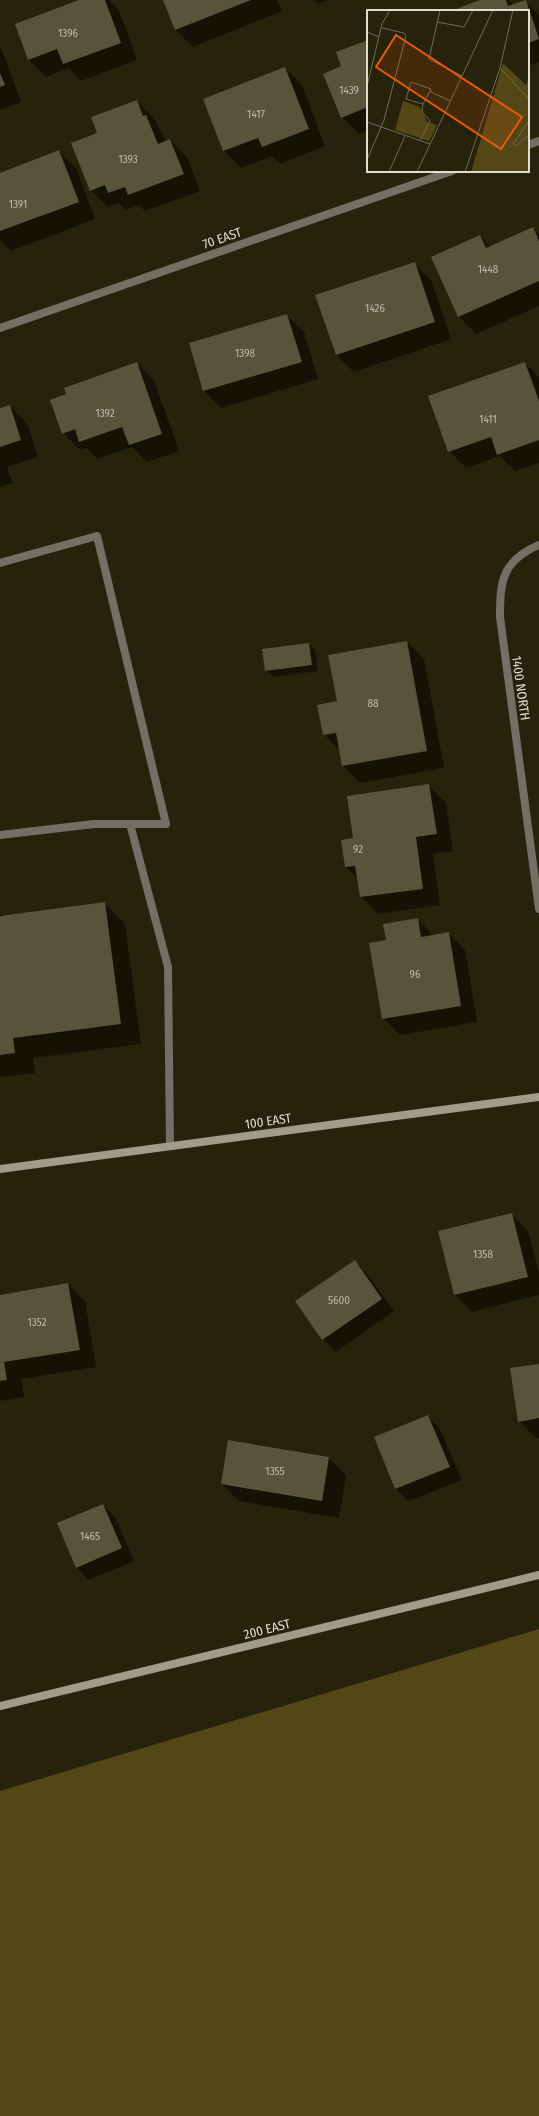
<svg xmlns="http://www.w3.org/2000/svg" width="539" height="2116" font-family="'Fira Sans Condensed',sans-serif">
	<style>
		.green { fill: #534716 }
		.shadow { fill: #0007 }
		.building { fill: #59533b }
		.lines { fill: none; stroke-linecap: round; stroke-linejoin: round }
		.lane { stroke: #726f64; stroke-width: 8 }
		.street { stroke: #726f64; stroke-width: 8 }
		.secondary { stroke: #a09b8a; stroke-width: 8 }
		.labels { text-anchor: middle; dominant-baseline: central; stroke-width: 3.5; stroke-linejoin: round; paint-order: stroke }
		.number-label { font-size: 11px; fill: #bebaaa }
		.street-label { font-size: 13px; fill: #e0dccf; stroke: #27220b }
		.inset-road { fill: none; stroke: #716c59; stroke-width: 1 }
		.view { fill: #e8590c; fill-opacity: 0.15; stroke: #e8590c; stroke-width: 2 }
		.inset-edge { fill: none; stroke: #e0dccf; stroke-width: 2 }
	</style>
	<rect width="100%" height="100%" fill="#27220b"/>
	<!-- green -->
	<path class="green" d="M539 1629V2116H0V1791Z"/>
	<!-- shadow -->
	<path class="shadow" d="M82 0H109L119 10 137 60 81 81 69 68 46 77 29 60Z
		M164 0H277L282 11 193 47 176 30Z
		M313 0H329L318 4Z
		M483 0H509L514 5 525 1 539 15V62L528 66V11H453Z
		M368 41V130L359 134 342 117 343 66Z
		M0 45 21 102 0 110Z
		M285 68 302 85 325 146 280 164 272 156 241 168 224 151Z
		M137 101 154 118 166 141 170 140 187 157 200 191 145 211 139 205 126 210 119 203 108 207 90 190 98 134Z
		M59 151 76 168 95 219 11 251 0 240V174Z
		M533 229 539 235V306L476 334 459 317 433 258 480 236 491 247Z
		M414 263 431 280 451 339 354 372 336 355 317 296Z
		M287 315 304 332 318 379 221 408 204 391Z
		M137 363 154 380 179 451 147 462 132 447 97 459 87 448 80 450 63 433 67 395Z
		M525 363 539 377V463L515 471 500 456 466 468 449 451Z
		M10 406 27 423 38 457 7 467 13 483 0 487V409Z
		M407 642 424 659 444 768 360 783 343 766 340 751 324 734 338 702Z
		M309 644 315 650 318 671 273 677 266 670Z
		M429 786 446 803 453 851 433 854 440 905 378 914 361 897 358 879 346 867 354 839Z
		M104 903 125 924 141 1044 33 1058 35 1073 0 1077V913L3 916Z
		M418 919 434 936 448 933 465 950 477 1022 400 1035 383 1018 387 941Z
		M511 1214 528 1231 539 1273V1295L472 1312 455 1295 439 1232Z
		M355 1261 367 1274 394 1311 336 1352 323 1339 297 1302Z
		M68 1284 85 1301 96 1367 21 1379 24 1397 0 1401V1296Z
		M539 1365V1438H536L519 1421Z
		M428 1416 440 1429 462 1480 408 1501 396 1489 375 1438Z
		M329 1458 346 1475 339 1518 239 1501 222 1484Z
		M103 1505 115 1517 134 1561 89 1580 77 1568 58 1524Z"/>
	<!-- building -->
	<path class="building" d="M79 0H105L121 43 63 64 57 49 28 60 15 24Z
		M163 0H251L175 30Z
		M480 0H506L508 6 526 0 539 39 528 43V11H451Z
		M368 40V107L341 118 323 74 341 66 336 52Z
		M285 67 309 129 262 147 258 138 223 151 203 99Z
		M0 73 5 85 0 87Z
		M137 100 143 116 146 115 158 144 170 139 184 174 128 195 125 187 108 193 105 185 90 191 71 143 97 133 91 117Z
		M59 150 79 202 0 231V173Z
		M533 227 539 241V281L458 317 431 257 480 235 486 248Z
		M415 262 435 322 336 355 315 295Z
		M287 314 302 362 203 391 189 343Z
		M137 362 162 434 129 445 122 427 79 442 75 429 62 434 50 400 66 394 64 388Z
		M525 362 539 401V440L497 455 491 437 448 452 428 396Z
		M10 405 21 440 0 447V408Z
		M407 641 427 751 342 766 336 733 323 735 317 705 337 701 328 655Z
		M309 643 312 665 265 671 262 649Z
		M429 784 437 834 416 837 423 889 360 897 355 866 345 867 341 840 353 838 347 796Z
		M105 902 121 1024 13 1038 15 1053 0 1055V916Z
		M418 918 421 937 449 932 461 1006 382 1019 369 943 386 940 383 924Z
		M512 1213 528 1277 454 1295 438 1231Z
		M355 1260 382 1299 322 1340 295 1301Z
		M68 1283 80 1350 4 1362 7 1380 0 1381V1295Z
		M539 1364V1418L518 1422 510 1368Z
		M428 1415 450 1467 395 1489 374 1437Z
		M228 1440 329 1457 322 1501 221 1484Z
		M103 1504 122 1548 76 1568 57 1523Z"/>
	<g class="lines">
		<!-- lane -->
		<path class="lane" d="M0 563 97 536 166 824H94L0 835
			M130 824 168 967 170 1146"/>
		<!-- street -->
		<path class="street" d="M528 145 539 141
			M0 328 452 171
			M539 545C502 561 500 581 500 617L539 909"/>
		<!-- secondary -->
		<path class="secondary" d="M0 1169 539 1097
			M0 1706 539 1575"/>
	</g>
	<g class="labels">
		<!-- number labels -->
		<g class="number-label">
			<text x="68" y="33">1396</text>
			<text x="349" y="90">1439</text>
			<text x="256" y="114">1417</text>
			<text x="128" y="159">1393</text>
			<text x="18" y="204">1391</text>
			<text x="488" y="269">1448</text>
			<text x="375" y="308">1426</text>
			<text x="245" y="353">1398</text>
			<text x="105" y="413">1392</text>
			<text x="488" y="419">1411</text>
			<text x="373" y="703">88</text>
			<text x="358" y="849">92</text>
			<text x="415" y="974">96</text>
			<text x="483" y="1254">1358</text>
			<text x="339" y="1300">5600</text>
			<text x="37" y="1322">1352</text>
			<text x="275" y="1471">1355</text>
			<text x="90" y="1536">1465</text>
		</g>
		<!-- street labels -->
		<g class="street-label">
			<text transform="translate(222 238) rotate(-19)">70 EAST</text>
			<text transform="translate(521 688) rotate(82)">1400 NORTH</text>
			<text transform="translate(268 1121) rotate(-8)">100 EAST</text>
			<text transform="translate(267 1629) rotate(-14)">200 EAST</text>
		</g>
	</g>
	<!-- overview -->
	<g transform="translate(367 10)">
		<rect width="162" height="162" fill="#27220b"/>
		<path d="M136 53 159 75 162 66V162H104ZM36 91 53 97 60 112 70 115 62 131 28 120Z" fill="#534716"/>
		<path class="inset-road" d="M73 0 62 49 95 66M70 12 97 17 106 0M0 22 12 27M133 58 162 89M0 76 15 14 23 0M62 81 83 91M162 111 146 134 149 136 162 125M0 112 63 134M53 131 63 111 55 102 56 94 39 89 44 72 64 79 56 94M0 150 17 110 39 26 37 23 15 18M22 162 38 126M50 162 126 0M98 162 133 58 146 0"/>
		<path class="view" d="M29 25 155 107 134 139 9 57Z"/>
		<rect width="162" height="162" class="inset-edge"/>
	</g>
</svg>
